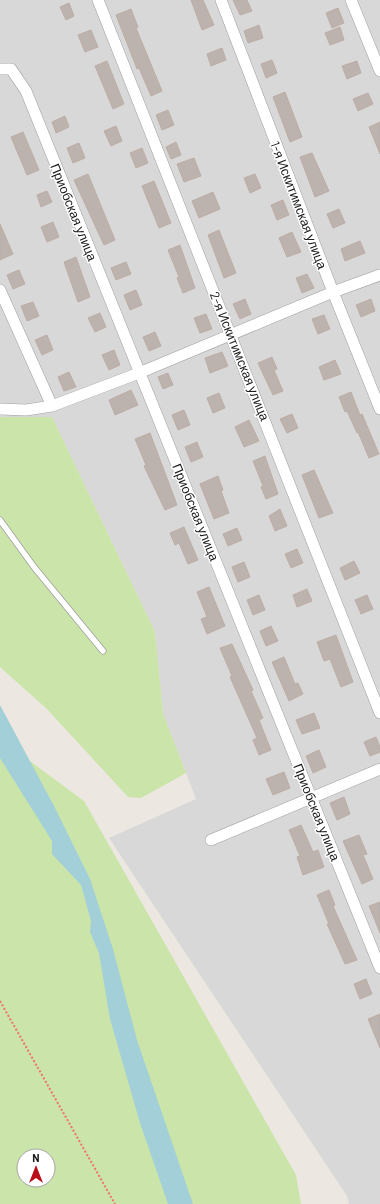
<svg xmlns="http://www.w3.org/2000/svg" width="380" height="1204" font-family="Barlow,sans-serif">
	<style>
		.residential { fill: #d9d8d8 }
		.grass { fill: #cae4a9; fill-rule: evenodd }
		.water { fill: #a3d0d8 }
		.building { fill: #bcb3ae; stroke: #bdada4 }
		.lines { fill: none; stroke-linecap: round; stroke-linejoin: round }
		.lane-casing { stroke: #9f9f9f; stroke-width: 7 }
		.street-casing { stroke: #9f9f9f; stroke-width: 12 }
		.path { stroke: #f1716e; stroke-width: 2; stroke-dasharray: 2 2; stroke-linecap: butt }
		.lane { stroke: #fff; stroke-width: 5.5 }
		.street { stroke: #fff; stroke-width: 11 }
		.labels { text-anchor: middle; dominant-baseline: central; stroke-width: 3; stroke-linejoin: round; paint-order: stroke }
		.street-label { font-size: 13px; fill: #1b1b1b; stroke: #fff }
	</style>
	<rect width="100%" height="100%" fill="#ece8e1"/>
	<!-- residential -->
	<path class="residential" d="M0 0H380V1204H349L347 1196 109 838 196 799 163 713 155 632 52 417H1L0 415Z"/>
	<!-- grass -->
	<path class="grass" d="M0 417H52L155 632 163 713 186 773 141 798 128 797 47 709 0 667Z
		M0 739 84 801 296 1175 301 1204H0ZM24 1156H48V1180H24Z"/>
	<!-- water -->
	<path class="water" d="M0 705 54 806 90 879 113 949 137 1040 193 1204H168L140 1123 110 1019 99 953 90 932 91 921 81 885 52 854V841L0 758Z"/>
	<!-- building -->
	<path class="building" d="M191 0H203L214 25 202 30Z
		M233 0H247L252 11 240 15Z
		M69 3 74 16 66 20 60 7Z
		M338 8 344 23 332 28 326 13Z
		M131 9 138 27 136 28 162 91 151 96 139 68 137 69 116 15Z
		M259 25 263 38 248 43 244 31Z
		M340 27 344 40 330 45 325 33Z
		M91 30 98 47 85 52 78 35Z
		M222 48 226 60 211 66 207 54Z
		M272 60 277 73 266 78 261 64Z
		M107 61 124 104 113 109 95 66Z
		M357 61 361 73 347 79 342 66Z
		M285 92 302 137 290 142 273 97Z
		M368 93 373 104 358 111 353 99Z
		M168 110 174 125 162 130 156 115Z
		M65 116 69 127 56 133 52 122Z
		M380 122V154L369 127Z
		M116 126 122 141 111 146 104 131Z
		M23 132 39 170 27 175 11 137Z
		M176 142 181 155 171 159 166 147Z
		M79 143 85 158 73 163 67 148Z
		M142 148 148 163 136 168 130 153Z
		M312 153 329 191 315 197 300 157Z
		M194 158 201 176 184 182 177 164Z
		M88 174 115 240 104 245 74 180Z
		M255 174 261 188 250 193 244 178Z
		M154 181 171 223 159 228 142 186Z
		M47 191 52 202 41 207 37 195Z
		M213 192 220 209 199 218 192 201Z
		M283 200 289 215 277 220 271 205Z
		M339 209 345 223 333 228 327 214Z
		M53 222 59 237 47 242 41 227Z
		M0 224 13 254 0 260Z
		M219 230 236 273 224 278 208 235Z
		M292 232 301 252 287 257 279 238Z
		M360 241 365 253 345 261 341 249Z
		M180 245 195 288 183 293 177 278 179 277 168 250Z
		M76 257 90 297 78 302 64 262Z
		M126 262 131 274 116 280 111 268Z
		M19 270 25 284 13 289 7 275Z
		M307 274 314 288 302 293 296 278Z
		M136 290 142 305 130 310 124 295Z
		M245 299 251 314 240 319 233 304Z
		M371 299 375 311 361 317 356 305Z
		M33 302 39 316 27 321 21 306Z
		M100 313 106 327 95 332 88 318Z
		M206 314 212 329 200 333 194 318Z
		M324 315 330 329 318 334 312 319Z
		M155 332 161 346 149 351 143 337Z
		M47 335 53 350 42 355 35 340Z
		M114 350 120 365 109 370 102 355Z
		M222 352 228 366 210 373 205 358Z
		M272 357 277 369 274 370 283 391 273 395 258 363Z
		M335 360 341 374 324 380 319 367Z
		M69 372 76 387 64 391 58 377Z
		M168 373 173 385 163 389 158 377Z
		M131 390 138 405 115 415 109 400Z
		M351 392 360 415 362 414 379 454 369 458 358 432 357 433 347 411 345 412 339 397Z
		M219 393 225 408 213 413 207 398Z
		M184 410 190 425 178 430 172 415Z
		M292 414 298 428 287 433 280 419Z
		M249 420 259 441 244 447 235 427Z
		M150 433 177 505 165 510 144 466 146 465 135 439Z
		M197 442 203 457 191 462 185 447Z
		M265 456 278 494 266 499 261 487 263 486 253 461Z
		M314 470 333 513 319 518 302 475Z
		M218 476 223 490 221 491 229 513 214 519 200 484Z
		M280 509 287 526 275 531 269 516Z
		M184 527 198 560 188 564 179 543 175 545 170 533Z
		M237 528 242 540 228 546 223 534Z
		M297 549 303 563 291 568 285 554Z
		M354 561 360 573 345 580 340 568Z
		M244 562 250 577 238 582 232 567Z
		M209 587 225 626 207 634 201 619 207 617 197 592Z
		M307 589 312 601 297 607 293 595Z
		M259 595 265 610 253 615 247 600Z
		M367 595 373 609 361 614 355 600Z
		M271 626 278 641 266 646 260 631Z
		M336 635 353 682 341 687 330 659 324 661 317 642Z
		M232 644 253 690 251 691 263 718 259 720 271 750 259 755 253 740 257 738 230 677 232 676 220 648Z
		M284 657 295 684 298 683 303 694 289 701 272 662Z
		M314 713 320 728 302 734 296 720Z
		M376 737 380 747V752L370 756 364 742Z
		M319 750 326 767 313 773 306 756Z
		M284 772 290 788 273 795 266 779Z
		M344 797 350 814 337 820 330 803Z
		M301 825 313 852 318 850 324 867 303 875 297 857 300 856 289 830Z
		M359 835 367 854 363 855 373 879 362 884 343 841Z
		M329 890 335 905 333 906 357 960 345 964 327 924H329L317 895Z
		M380 902V933L369 906Z
		M366 979 372 994 360 999 354 984Z
		M380 1014V1048L368 1019Z"/>
	<g class="lines">
		<defs>
			<path id="lane" d="M0 520 34 567 103 651"/>
			<path id="street" d="M98 0 380 713
				M221 0 333 292 380 409
				M351 0 380 71
				M0 69H11L26 91 380 968
				M0 290 52 406
				M0 409 26 410 52 406 139 373 333 292 380 275
				M211 840 380 769"/>
		</defs>
		<!-- lane casing -->
		<use href="#lane" class="lane-casing"/>
		<!-- street casing -->
		<use href="#street" class="street-casing"/>
		<!-- path -->
		<path class="path" d="M0 1001 115 1204"/>
		<!-- lane -->
		<use href="#lane" class="lane"/>
		<!-- street -->
		<use href="#street" class="street"/>
	</g>
	<g class="labels">
		<!-- street labels -->
		<g class="street-label">
			<text transform="translate(299 205) rotate(69)">1-я Искитимская улица</text>
			<text transform="translate(74 212) rotate(68)">Приобская улица</text>
			<text transform="translate(240 356) rotate(68)">2-я Искитимская улица</text>
			<text transform="translate(196 512) rotate(68)">Приобская улица</text>
			<text transform="translate(317 812) rotate(68)">Приобская улица</text>
		</g>
	</g>
	<!-- north arrow -->
	<g transform="translate(36 1168)"><circle r="19" fill="#ffffff" stroke="#a4a4a4"/>
	<path d="M0-3L7 15L0 10L-7 15Z" fill="#ba0c19"/>
	<text y="-6" font-size="11" font-weight="bold" text-anchor="middle" fill="#1b1b1b">N</text>
	</g>
</svg>
